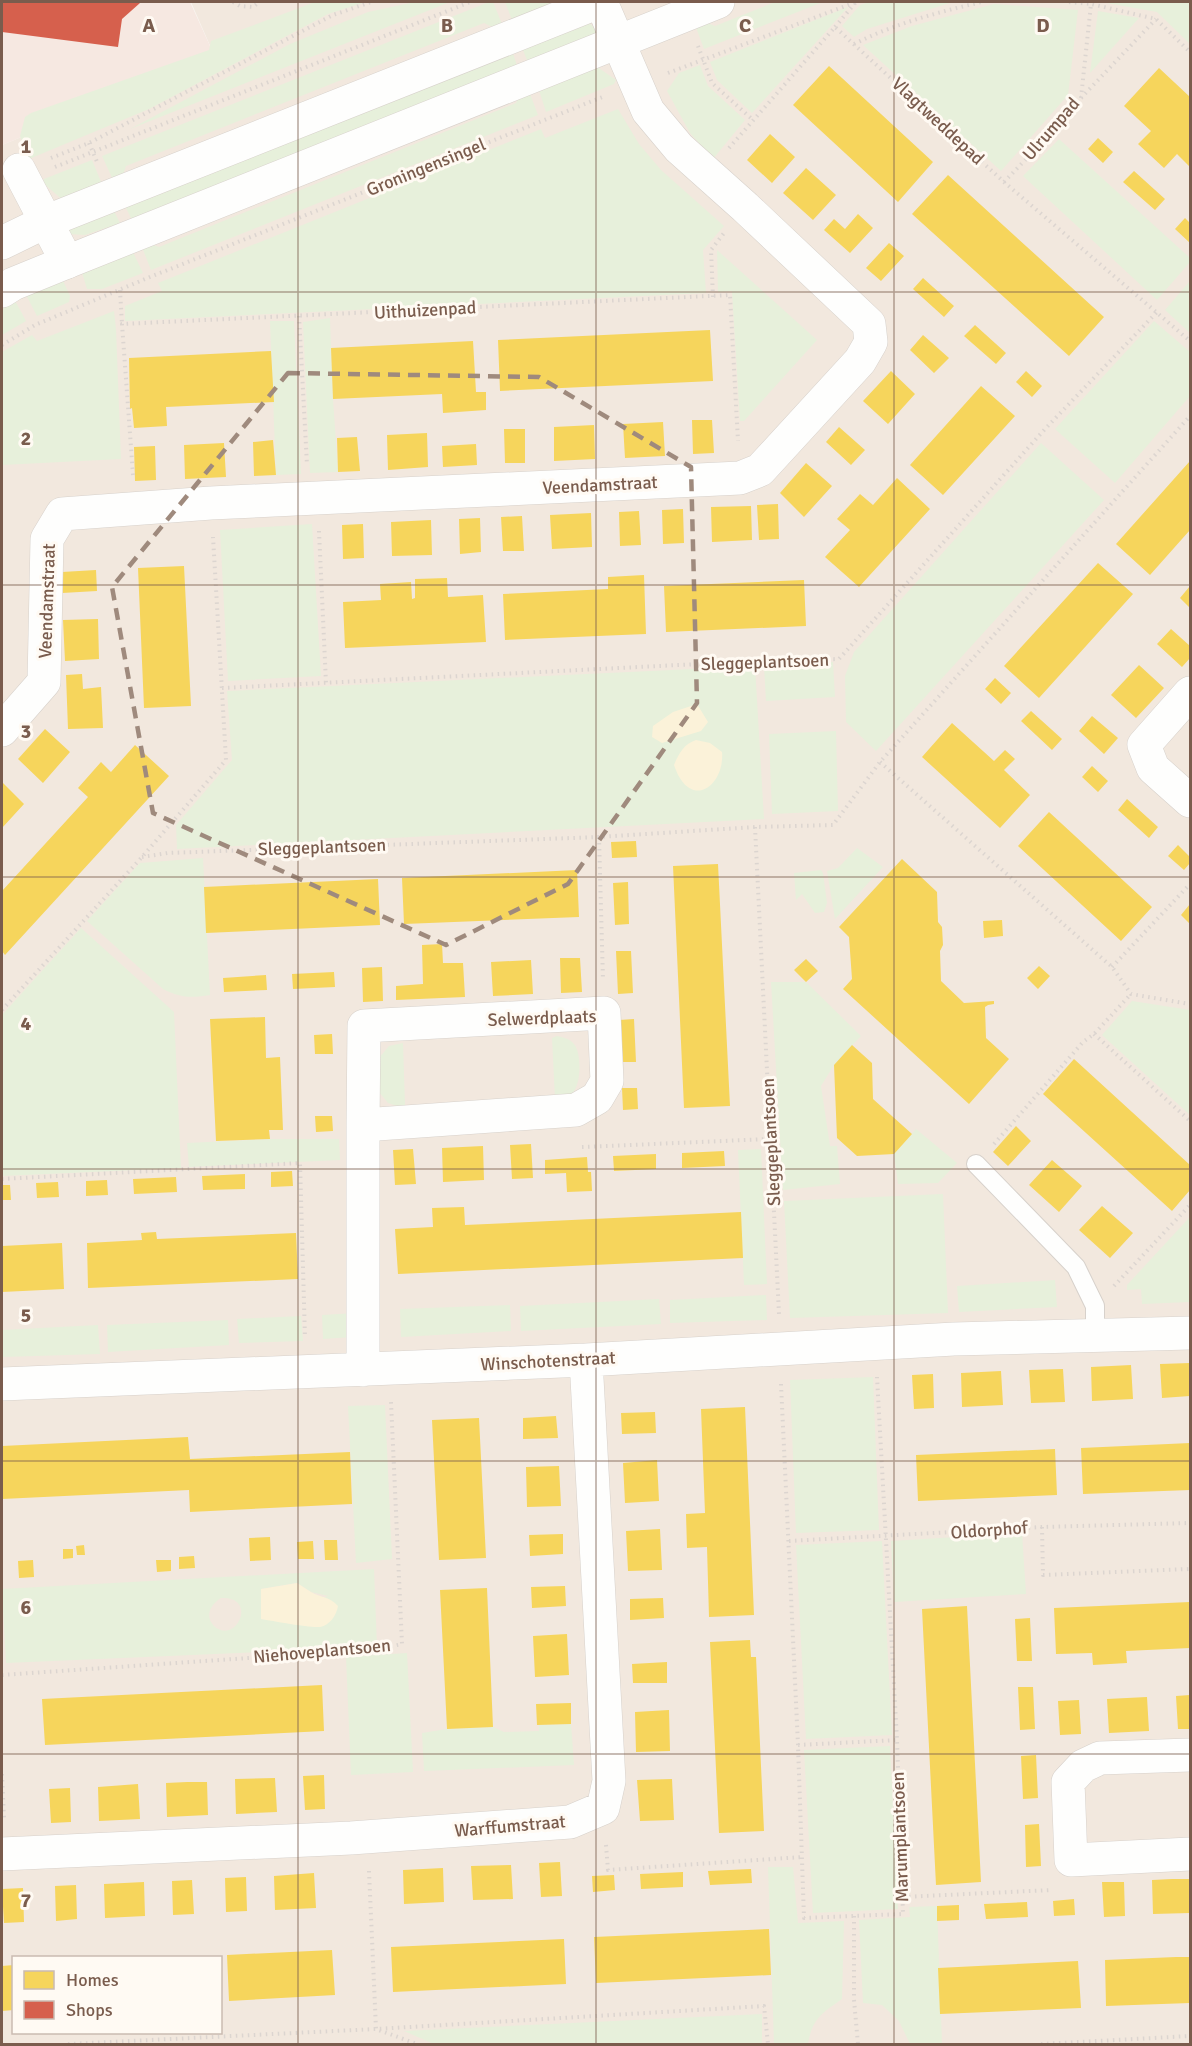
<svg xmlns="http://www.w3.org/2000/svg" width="1192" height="2046" font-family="Signika,sans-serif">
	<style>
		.residential { fill: #f2e8de; fill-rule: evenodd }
		.commercial { fill: #f6e8e1 }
		.green { fill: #e7f0db; fill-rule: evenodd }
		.sand { fill: #fbf2d9 }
		.homes { fill: #f6d55c }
		.shops { fill: #d6604d }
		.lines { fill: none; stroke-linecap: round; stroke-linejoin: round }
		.service-casing { stroke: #d7d1cb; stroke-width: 20 }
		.minor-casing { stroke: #d7d1cb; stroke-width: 34 }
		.tertiary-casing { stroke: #d7d1cb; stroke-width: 34 }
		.path { stroke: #dcd5d0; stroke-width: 4; stroke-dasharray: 1.5 4.5; stroke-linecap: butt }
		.service { stroke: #fefefd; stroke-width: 18 }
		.minor { stroke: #fefefd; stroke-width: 33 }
		.tertiary { stroke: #fefefd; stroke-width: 33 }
		.marked { fill: none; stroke: #9f8a7d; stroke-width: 4.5; stroke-dasharray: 12 8; stroke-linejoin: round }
		.grid { fill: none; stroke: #7a5c4d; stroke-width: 1.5; stroke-opacity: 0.55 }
		.labels { text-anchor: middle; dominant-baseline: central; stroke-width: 6; stroke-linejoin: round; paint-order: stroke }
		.street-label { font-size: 18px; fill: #7a5c4d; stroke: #fffaf3 }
		.grid-label { font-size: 20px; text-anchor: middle; font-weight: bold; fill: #7a5c4d; stroke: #fffaf3; stroke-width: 6; stroke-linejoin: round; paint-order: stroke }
	</style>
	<rect width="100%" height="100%" fill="#f9f5f0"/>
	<!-- residential -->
	<path class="residential" d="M191 2H1190V2044H2V145L215 57ZM14 1958H220V2032H14Z"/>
	<!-- commercial -->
	<path class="commercial" d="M2 2H190L215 57 2 145Z"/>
	<!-- green -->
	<path class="green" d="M315 2H366L328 14 149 109 29 159 20 136 25 117 31 113 209 50 211 41Z
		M415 2H450L130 129 290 44 368 12Z
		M489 2H493L504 29 501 31 484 23 126 166 120 184H115L102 156Z
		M505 2H563L514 25Z
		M775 2H823L704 49 694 22 697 19 715 26Z
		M869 2H953L867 29 854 37 842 26 860 5Z
		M1101 2H1190V44L1157 12Z
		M994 4 1078 10 1068 95 1001 171 863 45 912 26Z
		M848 7 752 113 717 80 710 62Z
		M1098 11 1139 18 1090 73Z
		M589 23 596 29V34L529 65 521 45 569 32Z
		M511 47 518 69 132 220 123 202Z
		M593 64 616 80 614 84 546 112 537 84Z
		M700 65 708 86 745 120 713 159 690 133 667 91 679 73Z
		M527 86 538 115 151 270 140 242 143 241 159 247 516 103 524 87Z
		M618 109 639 144 661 170 724 226 703 250 706 293 125 321V306L162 291 158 283 541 129 545 138Z
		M1059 139 1190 258V262L1157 300 1023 176Z
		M92 160 104 189 64 201 43 183 44 179Z
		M112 207 120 223 85 235 68 234V224Z
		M130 246 143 273 102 289H87L80 266Z
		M717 250 817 340 744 421H740L732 291 718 292Z
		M60 274 70 296 69 302 37 316 23 289Z
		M1190 281V333L1165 310Z
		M12 295 26 321 2 335C2 321 0 304 12 295Z
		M114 311 116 329 121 459 2 465V352L32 335 37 341Z
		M330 318 333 399 338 472 310 473 303 322Z
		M270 321H294L301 474 276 475Z
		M1154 321 1190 352V396L1115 483 1055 429Z
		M1041 443 1104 500 876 751 846 722 845 676 854 652Z
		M312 524 321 676 228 681 220 530Z
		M833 662 835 697 766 701 764 666Z
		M755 666 764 819 177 849 176 825 232 760 227 691Z
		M836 731 838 811 772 814 769 734Z
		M857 848 883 867 835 919 827 871 838 868Z
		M203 858 210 995C192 998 180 998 163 989L87 921 140 863Z
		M821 870 823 873 827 903 824 912 815 913 802 894 796 900 794 873Z
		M81 928 174 1012 181 1168 2 1176V1015Z
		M771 982H806L861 1036 834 1065 821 1086 830 1146H837L840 1184 783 1190Z
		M1132 1001 1190 1010V1115L1102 1035Z
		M557 1036C563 1037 570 1039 574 1044 582 1053 582 1090 569 1096 566 1098 559 1098 555 1099L552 1038Z
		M403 1043 405 1105 400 1107 388 1103 379 1092V1058L389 1046Z
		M916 1129 957 1163 938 1183 898 1184 894 1154Z
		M270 1139H339L340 1160 189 1167 187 1143Z
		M761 1149 767 1284 744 1285 738 1150Z
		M943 1194 948 1313 790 1318 784 1201Z
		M1189 1218 1190 1302 1142 1304 1141 1289 1127 1290V1285Z
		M1055 1280 1057 1307 959 1312 957 1286Z
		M766 1295 767 1320 670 1323V1300Z
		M659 1299 661 1324 521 1331 520 1306Z
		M510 1305 511 1331 401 1337 400 1309Z
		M356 1313 353 1337 323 1339 322 1315Z
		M301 1316 303 1341 239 1343 237 1319Z
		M228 1320 229 1345 108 1352 107 1325Z
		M98 1325 100 1354 2 1357V1330Z
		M873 1377 879 1530 796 1533 790 1380Z
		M385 1405 392 1559 356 1563 348 1406Z
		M1022 1533 1026 1594 894 1602 891 1541Z
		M882 1541 892 1735 806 1739 796 1545Z
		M374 1569 377 1647 6 1663 2 1589ZM297 1583 311 1592 328 1596 261 1619V1589ZM221 1598C259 1596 236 1646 214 1626 204 1616 211 1604 221 1598Z
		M407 1653 413 1772 351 1775 346 1657Z
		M571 1724 574 1765 424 1771 422 1733 447 1729 493 1727 504 1732 539 1731V1725Z
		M890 1746 898 1909 813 1913 804 1750Z
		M768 1867H793L798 1923 844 1921 842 1999C822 2013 812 2019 808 2044H774Z
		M937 1906 942 2043 910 2044 899 2021 882 2005 863 2003 859 1920 910 1917 909 1907Z
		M762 2014V2044H434L404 2031Z"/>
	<!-- sand -->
	<path class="sand" d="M697 704 708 722 701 731 662 743 652 737 653 726 673 712Z
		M696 740 710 743 722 752C725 786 690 812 674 765 679 753 684 744 696 740Z
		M297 1583C302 1586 306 1589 311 1592 321 1598 329 1596 338 1606 336 1616 330 1625 320 1627 309 1628 274 1621 261 1619V1589Z"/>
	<!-- homes -->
	<path class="homes" d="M829 66 933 162 898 202 793 105Z
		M1159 68 1190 97V167L1177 154 1164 168 1138 144 1151 131 1124 106Z
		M770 134 795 157 772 183 747 160Z
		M1098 138 1113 152 1103 163 1088 149Z
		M806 168 836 195 813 220 783 193Z
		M1134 171 1165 199 1155 210 1123 182Z
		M948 175 1104 317 1069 356 912 214Z
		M858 214 873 228 850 253 824 230 834 219 845 229Z
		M1185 218 1190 223V243L1175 229Z
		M889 243 904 256 881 281 866 268Z
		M923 278 954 306 944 317 913 289Z
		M975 325 1006 353 996 364 964 336Z
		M710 330 713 381 500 391 498 340Z
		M923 335 949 358 934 373 910 350Z
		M473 341 476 392H486V410L443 413 442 394 333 399 331 348Z
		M271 351 274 402 166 407 167 426 134 428 132 408 130 409 129 358Z
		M891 371 915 394 888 424 863 401Z
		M1026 371 1042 386 1032 397 1016 382Z
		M981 386 1015 416 943 495 910 465Z
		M692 420H712L714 453 693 454Z
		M663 422 665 456 625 458 623 424Z
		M594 425 595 459 554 461V427Z
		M839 427 865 450 851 465 826 442Z
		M504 429H525V463H505Z
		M427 433 428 467 388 470 387 435Z
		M357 437 360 471 338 472 337 438Z
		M273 440 276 475 254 476 253 442Z
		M224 443 226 477 185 479 184 445Z
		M476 444 477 465 443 467 442 446Z
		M155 446 156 480 135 481 134 447Z
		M1190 461V530L1150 575 1116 544Z
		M806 463 832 486 804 517 780 493Z
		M897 478 930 509 859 587 825 557 850 530 837 519 860 494 873 505Z
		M778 504 779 539 759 540 757 505Z
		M751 506 752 540 712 542 711 507Z
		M683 509 684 543 663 544 662 510Z
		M639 511 641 545 620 546 619 512Z
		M591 513 592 547 552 549 550 515Z
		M522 516 524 551H503L501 517Z
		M480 518 481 552 460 554 459 519Z
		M431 520 432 555 392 556 391 522Z
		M363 524 364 558 343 559 342 525Z
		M1098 563 1133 594 1039 698 1004 666Z
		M184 566 191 706 144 708 138 568Z
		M96 570 97 591 62 593V572Z
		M644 575 646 634 505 640 503 594 608 589V577Z
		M447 578 448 597 483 595 486 642 345 648 343 602 381 600 380 584 411 582 412 599 415 598V579Z
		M804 580 806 626 666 632 664 586Z
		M1190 586V608L1180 598Z
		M98 619 99 659 65 661 63 620Z
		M1171 629 1190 646V658L1182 667 1157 644Z
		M1139 665 1164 688 1136 718 1111 695Z
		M82 674 83 689 101 687 103 728 68 729 66 675Z
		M995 678 1011 693 1001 704 985 689Z
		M1031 711 1062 739 1052 750 1021 721Z
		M1092 716 1118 738 1104 754 1079 731Z
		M952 723 994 761 1005 750 1015 759 1004 770 1030 795 1000 828 922 757Z
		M45 729 70 752 43 783 18 759Z
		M135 745 169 776 5 955 2 951V891L88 797 78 788 101 762 111 772Z
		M1092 766 1108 781 1098 792 1082 777Z
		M2 782 24 804 2 828Z
		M1127 799 1158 827 1149 838 1118 810Z
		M1049 812 1152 907 1121 941 1018 846Z
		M636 841 637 857 612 858 611 842Z
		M1178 845 1190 857V863L1184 870 1168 856Z
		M902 859 937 892 938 922 942 927 943 945 940 951 941 981 964 1003 994 1001V1004L988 1005 985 1007 986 1038 1009 1059 969 1104 843 989 852 979 849 937 839 927Z
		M718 864 730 1106 684 1108 673 866Z
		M577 870 579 917 404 924 402 878Z
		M378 879 380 925 206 933 204 887Z
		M628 882 629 924 615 925 613 883Z
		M1190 904V924L1181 915Z
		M1002 920 1003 936 984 938 983 921Z
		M442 944 443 963H463L465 997 396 1000V986L423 984 422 945Z
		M616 951H631L633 993 618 994Z
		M560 958H580L582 992 561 993Z
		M806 959 818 971 806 982 794 970Z
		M531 960 533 994 493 996 491 962Z
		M1039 966 1050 976 1038 989 1027 978Z
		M382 967 383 1001 363 1002 362 968Z
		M334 972 335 987 293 989 292 974Z
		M266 975 267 990 224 992 223 978Z
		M265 1017 266 1058 280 1057 283 1130H269L270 1139 216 1141 210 1019Z
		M634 1019 636 1062H621L619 1020Z
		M332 1034 333 1054H315L314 1035Z
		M852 1045 872 1063 873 1099 912 1134 894 1154 857 1156 837 1138 834 1065Z
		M1074 1059 1190 1165V1190L1172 1211 1043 1094Z
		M622 1088H637L638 1109 623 1110Z
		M315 1116H332L333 1131 316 1132Z
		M1016 1126 1031 1141 1008 1166 993 1152Z
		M531 1144 533 1178 512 1179 510 1145Z
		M483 1146 484 1180 443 1182 442 1148Z
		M413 1149 416 1184 395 1185 393 1150Z
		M724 1151 725 1166 682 1168V1153Z
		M656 1154V1169L614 1171 613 1156Z
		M587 1157 588 1172H591L592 1191 567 1192 566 1173 545 1174V1160Z
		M1052 1160 1082 1186 1059 1212 1029 1185Z
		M292 1171 293 1186 271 1187V1172Z
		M245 1174V1189L203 1190 202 1176Z
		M176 1177 177 1192 134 1194 133 1179Z
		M107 1180 108 1195 86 1196V1181Z
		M58 1182 59 1197 37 1198 36 1183Z
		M2 1185H10L11 1200H2Z
		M1102 1206 1133 1233 1110 1258 1079 1230Z
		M464 1207 465 1225 741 1212 743 1258 398 1274 395 1229 433 1227 432 1208Z
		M156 1232 157 1239 296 1233 298 1279 88 1288 87 1243 142 1240 141 1233Z
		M62 1243 64 1289 2 1292V1246Z
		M1190 1363V1396L1162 1398 1160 1364Z
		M1131 1365 1133 1399 1092 1401 1091 1367Z
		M1063 1369 1065 1402 1031 1403 1029 1370Z
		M1001 1371 1003 1405 962 1407 961 1373Z
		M933 1374 934 1408 914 1409 912 1375Z
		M745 1407 754 1615 709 1617 707 1547 687 1548 686 1514 705 1513 701 1409Z
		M655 1412 656 1433 622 1434 621 1413Z
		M556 1416 558 1438 523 1439V1418Z
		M479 1418 486 1558 439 1560 432 1420Z
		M188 1437 190 1459 350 1452 352 1504 190 1512 189 1490 2 1499V1446Z
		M1190 1443V1490L1083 1494 1081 1448Z
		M1055 1449 1057 1495 918 1501 916 1455Z
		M657 1460 659 1501 625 1503 623 1463Z
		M559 1466 561 1506 527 1507 526 1467Z
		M660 1529 662 1570 628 1571 626 1531Z
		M563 1534V1554L530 1556 529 1535Z
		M270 1537 271 1560 250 1561 249 1538Z
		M324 1540H337L338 1560H325Z
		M313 1541 314 1559H298L297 1542Z
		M84 1545 85 1555H77L76 1546Z
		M63 1549H73V1558L63 1559Z
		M194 1556 195 1568 179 1569V1557Z
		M33 1560 34 1577 19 1578 18 1561Z
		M156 1560H171V1571L157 1572Z
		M565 1586 566 1606 532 1608 531 1587Z
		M487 1588 493 1727 447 1729 440 1590Z
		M663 1598 664 1618 630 1620V1599Z
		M1190 1602V1648L1126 1651 1127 1663 1093 1665 1092 1653 1056 1654 1054 1608Z
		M967 1606 981 1882 936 1885 922 1609Z
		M1030 1618 1032 1661H1017L1015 1619Z
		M567 1634 569 1675 535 1677 533 1636Z
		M750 1640 751 1657H756L764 1831 719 1833 710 1642Z
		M667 1662V1683H633L632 1664Z
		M322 1685 324 1731 45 1745 42 1699Z
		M1018 1687H1033L1035 1729 1020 1730Z
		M1190 1695V1729H1178L1176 1696Z
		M1147 1697 1149 1731 1109 1733 1107 1699Z
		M1079 1700 1081 1734 1060 1735 1058 1701Z
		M571 1703V1724L537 1725 536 1704Z
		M669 1710 670 1751 636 1752 635 1712Z
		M1036 1755 1038 1798 1023 1799 1021 1756Z
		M324 1775 325 1809 305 1810 303 1776Z
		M275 1778 277 1812 236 1814 235 1779Z
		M672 1779 674 1820 640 1821 637 1780Z
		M187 1782H207L208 1815 167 1817 166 1783Z
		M138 1784 140 1819 99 1821 98 1787Z
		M70 1788 71 1822 51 1823 49 1789Z
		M1039 1824 1041 1866 1026 1867 1025 1825Z
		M560 1862 562 1896 541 1897 539 1863Z
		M511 1865 513 1899 473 1900 471 1866Z
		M443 1868 444 1902 404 1904 403 1870Z
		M751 1869 752 1883 710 1885 708 1871Z
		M683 1872V1887L641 1889 640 1874Z
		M314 1873 316 1908 275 1910 274 1876Z
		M614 1875 615 1890 593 1892 592 1876Z
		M246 1877 247 1911 226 1912 225 1878Z
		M1172 1879H1190V1913L1153 1914 1152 1880Z
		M192 1880 194 1914 173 1915 172 1881Z
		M144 1882 145 1916 105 1918 104 1884Z
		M1102 1882H1124L1125 1916 1104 1917Z
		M76 1885 77 1919 56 1921 55 1886Z
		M23 1888 24 1922 4 1923 2 1889Z
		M1074 1899 1075 1915 1054 1916 1053 1901Z
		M1027 1902 1028 1917 986 1919 984 1904Z
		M959 1905V1920L937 1921V1906Z
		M769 1929 771 1975 596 1983 594 1937Z
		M564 1939 566 1984 393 1992 391 1947Z
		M332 1950 335 1995 229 2001 227 1955Z
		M1176 1957H1190V2003L1106 2006 1105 1960Z
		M1078 1961 1081 2008 940 2014 938 1968Z
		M14 1965V2010L2 2011V1966Z"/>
	<!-- shops -->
	<path class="shops" d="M2 2H139L140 3 122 19 118 47 2 32Z"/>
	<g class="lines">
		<defs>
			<path id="service" d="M976 1164 1076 1267 1095 1306V1334"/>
			<path id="minor" d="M19 170 67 262
				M1190 693 1144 745 1153 768 1190 801
				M2 730 44 682 47 539 62 514 211 503 740 478 760 470 860 361 871 342 869 324 745 207 679 148 648 111 601 2
				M363 1125 364 1026 604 1013 607 1081 597 1098 576 1110 363 1125V1370
				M2 1384 586 1360 954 1339 1190 1333
				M1190 1755 1100 1758 1083 1766 1068 1782 1071 1860 1190 1854
				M2 1854 351 1838 570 1822 603 1808 609 1781 586 1360"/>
			<path id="tertiary" d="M2 243 45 222 599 2
				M2 291 13 284 67 262 718 2"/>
		</defs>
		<!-- service casing -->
		<use href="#service" class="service-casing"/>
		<!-- minor casing -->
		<use href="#minor" class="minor-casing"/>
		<!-- tertiary casing -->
		<use href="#tertiary" class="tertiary-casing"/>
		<!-- path -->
		<path class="path" d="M233 2 240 6 253 7 259 2
			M1069 2 1091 4V2
			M835 27 856 2
			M854 44C894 24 938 12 982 2
			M698 46 712 83 753 120
			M668 73 856 2
			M1081 98 1156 19
			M89 143 98 164
			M729 148 835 27 1004 182 1190 341
			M51 158 89 143 333 15 371 2
			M55 167 470 2
			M1004 182 1056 128 1081 98 1091 4 1156 19 1190 52
			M120 290 122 324
			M713 297 711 250 724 233
			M299 316 307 465
			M2 345 35 325 150 277 605 96
			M133 475 122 324 730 295 738 441
			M319 531 326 683
			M222 688 758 661 839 659 1045 429 1157 312
			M880 762 1112 967 1131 994 1190 1004
			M755 827 779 1314
			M599 837 603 980
			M142 857 168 853 599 837 755 827 833 825 880 762 1190 416
			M1112 967 1190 884
			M2 1010 142 857 226 760 213 537
			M1094 1034 1190 1121
			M994 1144 1083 1042 1094 1034 1131 994
			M582 1147 770 1139
			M2 1179 300 1163 305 1338
			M1114 1286 1190 1205
			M781 1384 798 1745 804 1918 903 1914 897 1740 877 1377
			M1042 1527 1043 1575 1190 1569
			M789 1541 1042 1527 1190 1523
			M2 1675 379 1649 402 1644 391 1402
			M798 1745 897 1740
			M2 1774 4 1818
			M606 1845 608 1870 802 1857
			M369 1871 376 2029 764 2006 768 2044
			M903 1897 1052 1890
			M854 1916V2000L858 2044
			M68 2044 376 2029 417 2044
			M1041 2044 1190 2036"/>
		<!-- service -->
		<use href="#service" class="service"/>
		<!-- minor -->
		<use href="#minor" class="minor"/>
		<!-- tertiary -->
		<use href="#tertiary" class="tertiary"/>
	</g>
	<!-- marked area -->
	<path class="marked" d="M288 373 539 377 691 467 697 703 568 884 446 945 153 813 112 587Z"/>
	<!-- grid -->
	<path class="grid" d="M298 2V2044M596 2V2044M894 2V2044M2 292H1190M2 585H1190M2 877H1190M2 1169H1190M2 1461H1190M2 1754H1190"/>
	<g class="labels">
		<!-- street labels -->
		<g class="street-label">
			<text transform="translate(938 121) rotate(43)">Vlagtweddepad</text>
			<text transform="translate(1051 129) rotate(-49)">Ulrumpad</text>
			<text transform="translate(426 167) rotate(-22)">Groningensingel</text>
			<text transform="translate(425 310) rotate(-3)">Uithuizenpad</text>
			<text transform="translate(600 485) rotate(-3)">Veendamstraat</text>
			<text transform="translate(47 601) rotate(-88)">Veendamstraat</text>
			<text transform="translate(765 662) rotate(-2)">Sleggeplantsoen</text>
			<text transform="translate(322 847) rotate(-2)">Sleggeplantsoen</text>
			<text transform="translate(542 1018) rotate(-2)">Selwerdplaats</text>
			<text transform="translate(771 1142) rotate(-93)">Sleggeplantsoen</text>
			<text transform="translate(548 1361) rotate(-3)">Winschotenstraat</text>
			<text transform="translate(989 1530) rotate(-4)">Oldorphof</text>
			<text transform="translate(322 1651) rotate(-5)">Niehoveplantsoen</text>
			<text transform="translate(510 1826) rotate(-5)">Warffumstraat</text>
			<text transform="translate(900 1837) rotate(-92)">Marumplantsoen</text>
		</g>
	</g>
	<g class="grid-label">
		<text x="149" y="32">A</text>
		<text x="447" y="32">B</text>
		<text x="745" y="32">C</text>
		<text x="1043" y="32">D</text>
		<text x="26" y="153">1</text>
		<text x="26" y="445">2</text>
		<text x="26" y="738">3</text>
		<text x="26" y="1030">4</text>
		<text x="26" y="1322">5</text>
		<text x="26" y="1614">6</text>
		<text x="26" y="1907">7</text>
	</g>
	<!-- border -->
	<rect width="1192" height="2046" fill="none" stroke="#7a5c4d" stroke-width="6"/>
	<!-- legend -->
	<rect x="12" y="1956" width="210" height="78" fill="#fffaf3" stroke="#cabbb1" stroke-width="1.5"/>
	<rect x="24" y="1971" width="30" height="18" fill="#f6d55c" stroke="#cabbb1" stroke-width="1.5"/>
	<text x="66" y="1986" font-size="18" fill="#7a5c4d">Homes</text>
	<rect x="24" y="2001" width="30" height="18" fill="#d6604d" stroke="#cabbb1" stroke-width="1.5"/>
	<text x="66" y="2016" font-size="18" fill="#7a5c4d">Shops</text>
</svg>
